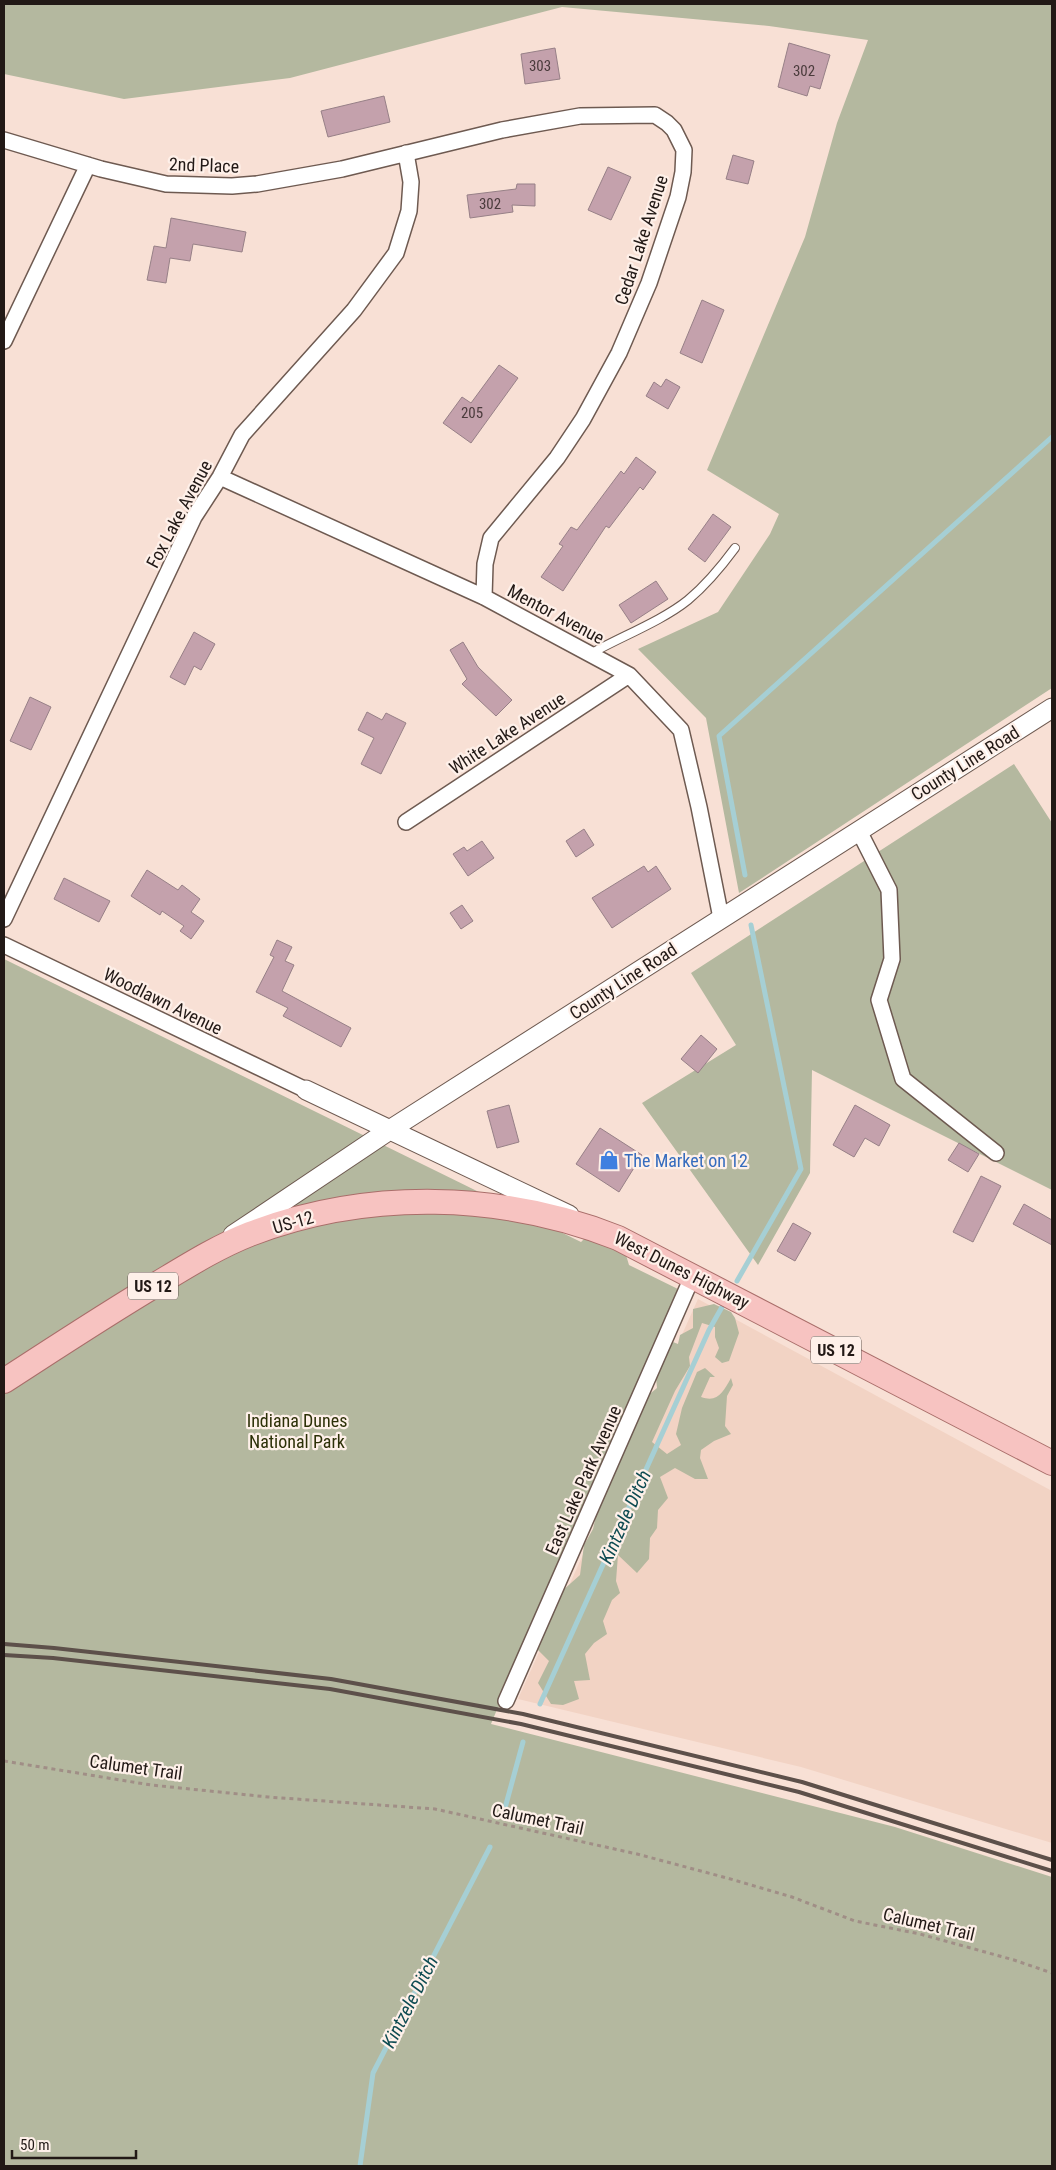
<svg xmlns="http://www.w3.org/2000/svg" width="1056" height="2170" font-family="'Roboto Condensed',sans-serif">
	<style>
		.built { fill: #f2d3c4 }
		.green { fill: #b4b89f; fill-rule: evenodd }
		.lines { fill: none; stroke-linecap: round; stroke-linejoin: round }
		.stream { stroke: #a6cfd4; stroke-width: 5 }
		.building { fill: #c4a1ac; stroke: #978087 }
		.service-casing { stroke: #6e5a51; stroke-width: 10 }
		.minor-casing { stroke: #6e5a51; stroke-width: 18 }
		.tertiary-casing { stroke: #6e5a51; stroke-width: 21 }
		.primary-casing { stroke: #a96e6a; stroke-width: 26 }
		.path { stroke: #a08e86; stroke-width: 3; stroke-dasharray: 4 4; stroke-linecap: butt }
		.service { stroke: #fff; stroke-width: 8 }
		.minor { stroke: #fff; stroke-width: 15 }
		.tertiary { stroke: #fff; stroke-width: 19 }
		.primary { stroke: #f7c3c1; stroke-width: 24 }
		.rail { stroke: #5d504a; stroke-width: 4 }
		.labels { text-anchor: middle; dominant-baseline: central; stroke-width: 4.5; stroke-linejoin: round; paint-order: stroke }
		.number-label { font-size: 15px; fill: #4a3b3c }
		.shield { fill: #fef0e9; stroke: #645a55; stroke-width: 1 }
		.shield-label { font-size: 16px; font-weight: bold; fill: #221916 }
		.street-label { font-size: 18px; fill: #221916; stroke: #fef0e9 }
		.shop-label { font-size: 18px; fill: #366cbe; stroke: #fef0e9; text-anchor: start }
		.park-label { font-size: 18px; fill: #2c3007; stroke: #fef0e9 }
		.water-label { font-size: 19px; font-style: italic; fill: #0e4b52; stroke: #fef0e9 }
	</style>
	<rect width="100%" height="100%" fill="#f8e0d5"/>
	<!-- built -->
	<path class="built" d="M698 1299 1052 1491V1843L801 1767 518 1699Z"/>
	<!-- green -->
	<path class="green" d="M4 4H1052V688L739 893 706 718 638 649 718 612 770 534 779 514 707 470 805 237 837 123 868 40 769 26 562 7 290 78 124 99 4 74Z
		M1014 764 1052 823V1190L812 1070 810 1173 758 1265 642 1103 736 1045 691 973Z
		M4 959 581 1242 584 1239H597L626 1255 629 1265 678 1289 663 1324 664 1331 646 1397 657 1388 656 1377 670 1345 673 1342 678 1344 680 1335 693 1328V1309L714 1304 731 1312 735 1318 739 1333 729 1361 722 1363 715 1357 719 1348 715 1337V1327L702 1323 689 1357 690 1366 675 1391 652 1442 667 1454 681 1445 676 1434 682 1408 697 1372 705 1368 715 1377H710L701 1397C718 1403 723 1392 731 1378L733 1385 727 1396 725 1426 731 1434 714 1441 701 1450 700 1458 708 1479H695L675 1468 660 1477 668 1498 658 1510 657 1528 650 1538 649 1559 637 1573 618 1555 616 1581 620 1593 612 1600 603 1621 607 1634 594 1643 585 1654 590 1680 574 1681 579 1699 563 1705 551 1704 538 1683 549 1661 536 1648 549 1618 555 1610 558 1601 511 1677 501 1708 498 1707 491 1724 895 1827 1052 1877V2166H4ZM598 1507 593 1529 584 1545 580 1575 562 1591Z"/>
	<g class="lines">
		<!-- stream -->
		<path class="stream" d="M745 875 719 736 1052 437
			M737 1281 801 1169 751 925
			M540 1704 709 1330 722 1307
			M505 1808 523 1742
			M360 2166 373 2073 490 1847"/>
	</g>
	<!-- building -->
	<path class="building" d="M789 43 830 55 820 89 810 86 807 96 778 87Z
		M555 48 560 79 525 84 521 54Z
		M384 96 390 122 328 137 321 111Z
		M733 155 754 161 748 184 726 179Z
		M608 167 631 177 611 220 588 210Z
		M517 184H535V206L512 205 513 212 470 218 467 195 516 189Z
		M171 218 246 232 242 252 193 244 190 261 170 258 166 283 147 280 154 246 166 248Z
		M702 300 724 310 702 363 680 353Z
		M499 365 518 378 471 443 443 423 462 397 471 403Z
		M666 379 680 387 668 409 646 396 654 382 661 387Z
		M636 457 656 472 643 490 640 487 609 528 606 526 563 591 541 577 563 546 559 544 571 527 577 530 621 471 624 474Z
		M713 514 731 527 705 562 688 549Z
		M656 581 668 599 631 623 619 605Z
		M194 632 215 644 201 670 194 666 185 685 170 677Z
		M463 642 478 667 512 700 496 716 462 684 467 679 450 650Z
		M30 697 51 707 31 750 10 741Z
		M367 712 382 720 386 713 406 723 381 774 361 764 374 738 358 730Z
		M584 829 594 845 576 857 566 841Z
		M482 841 494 858 468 876 453 854 464 847 467 851Z
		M644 866 648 872 656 866 671 889 612 928 592 898Z
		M147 870 178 890 182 885 200 899 191 912 204 921 191 939 180 931 184 926 162 911 160 915 131 896Z
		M64 878 110 901 99 922 54 899Z
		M462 905 473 921 461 929 450 913Z
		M277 940 292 947 285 961 294 965 282 991 351 1028 341 1047 283 1016 288 1008 256 992 274 957 270 955Z
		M701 1035 717 1049 698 1073 681 1059Z
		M509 1105 519 1142 497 1148 487 1111Z
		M855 1105 890 1125 879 1146 865 1138 854 1157 833 1145Z
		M600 1128 642 1155 619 1192 576 1164Z
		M959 1143 979 1154 968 1172 948 1160Z
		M981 1176 1001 1186 973 1242 953 1232Z
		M1024 1204 1052 1220V1245L1013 1224Z
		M793 1223 811 1233 795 1261 777 1251Z"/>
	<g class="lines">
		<defs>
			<path id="service" d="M590 654C620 637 662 621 688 600 706 585 721 567 735 548"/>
			<path id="minor" d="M4 140 101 169 166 184 232 186 257 184 342 169 502 130 580 116 655 115 667 123 674 130 684 150 683 172 678 197 649 283 619 353 583 419 557 458 491 538 485 564 484 597
				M4 341 88 165
				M220 477 484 597 629 675 681 730 699 807 721 918
				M406 822 629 675
				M859 831 889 890 892 959 879 1000 903 1079 996 1153
				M4 919 194 517 220 477 242 435 354 310 396 253 409 211 411 182 406 153
				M4 945 306 1090
				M506 1701 693 1275"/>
			<path id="tertiary" d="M306 1090 569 1215
				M233 1235 391 1129 1052 708"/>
			<path id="primary" d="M4 1381C55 1348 105 1315 157 1284 187 1266 217 1247 250 1234 368 1189 502 1192 618 1238L1052 1463"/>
		</defs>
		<!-- service casing -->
		<use href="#service" class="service-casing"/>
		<!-- minor casing -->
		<use href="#minor" class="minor-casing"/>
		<!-- tertiary casing -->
		<use href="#tertiary" class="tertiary-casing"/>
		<!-- primary casing -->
		<use href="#primary" class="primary-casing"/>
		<!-- path -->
		<path class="path" d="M4 1761 151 1785 268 1797 435 1809 637 1854 727 1878 792 1897 855 1921 920 1934 1014 1960 1052 1973"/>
		<!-- service -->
		<use href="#service" class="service"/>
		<!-- minor -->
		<use href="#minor" class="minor"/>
		<!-- tertiary -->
		<use href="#tertiary" class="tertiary"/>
		<!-- primary -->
		<use href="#primary" class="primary"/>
		<!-- rail -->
		<path class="rail" d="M4 1644 54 1648 331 1679 523 1714 802 1782 1052 1860
			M4 1655 53 1658 330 1689 521 1724 799 1792 1052 1871"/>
	</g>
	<!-- icons -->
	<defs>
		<symbol id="shop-bare" viewBox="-9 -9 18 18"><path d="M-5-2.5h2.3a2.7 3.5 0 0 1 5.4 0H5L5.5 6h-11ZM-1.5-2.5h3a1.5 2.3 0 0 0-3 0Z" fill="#3f7fe0" stroke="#fef0e9" stroke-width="2.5" paint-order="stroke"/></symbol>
	</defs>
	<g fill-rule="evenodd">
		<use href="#shop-bare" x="595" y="1146" width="28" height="28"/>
	</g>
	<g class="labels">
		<!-- number labels -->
		<g class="number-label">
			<text x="540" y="66">303</text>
			<text x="804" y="71">302</text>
			<text x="490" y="204">302</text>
			<text x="472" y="413">205</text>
		</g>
		<!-- shield labels -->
		<g class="shield">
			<rect x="128" y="1272.5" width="50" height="27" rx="4"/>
			<rect x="811" y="1336.5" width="50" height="27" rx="4"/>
		</g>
		<g class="shield-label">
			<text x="153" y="1286">US 12</text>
			<text x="836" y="1350">US 12</text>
		</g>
		<!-- street labels -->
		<g class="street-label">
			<text transform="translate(204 165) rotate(2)">2nd Place</text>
			<text transform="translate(641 240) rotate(-72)">Cedar Lake Avenue</text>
			<text transform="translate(179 514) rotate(-62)">Fox Lake Avenue</text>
			<text transform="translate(556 614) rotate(28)">Mentor Avenue</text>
			<text transform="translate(507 733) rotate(-33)">White Lake Avenue</text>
			<text transform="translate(965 763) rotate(-32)">County Line Road</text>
			<text transform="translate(623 981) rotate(-33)">County Line Road</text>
			<text transform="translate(163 1001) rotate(26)">Woodlawn Avenue</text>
			<text transform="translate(293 1222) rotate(-16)">US-12</text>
			<text transform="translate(682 1270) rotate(27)">West Dunes Highway</text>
			<text transform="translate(583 1480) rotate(-66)">East Lake Park Avenue</text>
			<text transform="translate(136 1767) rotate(8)">Calumet Trail</text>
			<text transform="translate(538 1819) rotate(12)">Calumet Trail</text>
			<text transform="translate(929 1924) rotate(13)">Calumet Trail</text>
		</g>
		<!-- shop labels -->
		<g class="shop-label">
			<text x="624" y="1160">The Market on 12</text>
		</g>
		<!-- park labels -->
		<g class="park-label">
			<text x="297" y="1420">Indiana Dunes<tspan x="297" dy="21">National Park</tspan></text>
		</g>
		<!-- water labels -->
		<g class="water-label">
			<text transform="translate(625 1517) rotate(-66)">Kintzele Ditch</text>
			<text transform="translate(410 2002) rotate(-63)">Kintzele Ditch</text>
		</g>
	</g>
	<!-- border -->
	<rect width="1056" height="2170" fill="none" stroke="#221916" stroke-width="10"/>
	<!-- scale -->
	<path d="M12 2150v8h124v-8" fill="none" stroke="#221916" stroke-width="2.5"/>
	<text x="20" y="2150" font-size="15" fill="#221916" stroke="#fef0e9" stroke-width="4" paint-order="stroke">50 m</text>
</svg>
